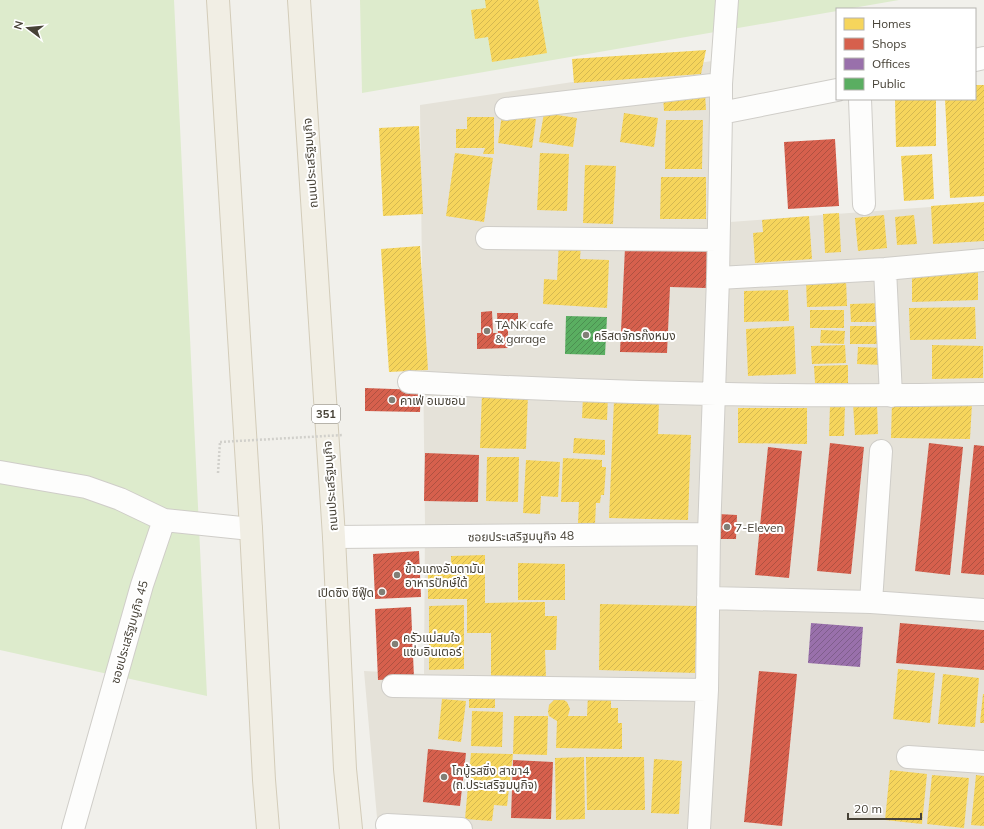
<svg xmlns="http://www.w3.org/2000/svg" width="984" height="829" font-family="Mulish,'Noto Sans Thai',sans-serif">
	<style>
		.residential { fill: #e5e2d9 }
		.grass { fill: #ddebcc }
		.homes { fill: url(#homes-hatch) }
		.shops { fill: url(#shops-hatch) }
		.offices { fill: url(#offices-hatch) }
		.public { fill: url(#public-hatch) }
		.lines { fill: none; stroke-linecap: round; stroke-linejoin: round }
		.street-casing { stroke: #cfcdc8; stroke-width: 24 }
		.primary-casing { stroke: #d3ccb9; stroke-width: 24 }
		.path { stroke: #d1d0cb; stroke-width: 2.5; stroke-dasharray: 2 2; stroke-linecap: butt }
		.street { stroke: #fdfdfc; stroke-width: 22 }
		.primary { stroke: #f1eee4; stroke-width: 22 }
		.path-bridge { stroke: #d1d0cb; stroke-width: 2.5; stroke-dasharray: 2 2; stroke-linecap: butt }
		.poi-dot { fill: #827f76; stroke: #fff; stroke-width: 1.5 }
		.labels { text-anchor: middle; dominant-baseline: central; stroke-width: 4; stroke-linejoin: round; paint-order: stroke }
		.shield { fill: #fff; stroke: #7e7b73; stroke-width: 1 }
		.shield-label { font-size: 11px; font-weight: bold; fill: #474237 }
		.street-label { font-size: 12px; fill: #474237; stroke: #fff }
		.poi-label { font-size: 12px; fill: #474237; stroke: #fff; text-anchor: start }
	</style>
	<defs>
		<pattern id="homes-hatch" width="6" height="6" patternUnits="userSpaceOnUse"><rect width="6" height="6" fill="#f6d55c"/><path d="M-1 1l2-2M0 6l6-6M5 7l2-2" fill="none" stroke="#d4b851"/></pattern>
		<pattern id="shops-hatch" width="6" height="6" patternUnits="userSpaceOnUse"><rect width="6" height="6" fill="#d6604d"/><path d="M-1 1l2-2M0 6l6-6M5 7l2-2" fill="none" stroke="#af5141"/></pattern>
		<pattern id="offices-hatch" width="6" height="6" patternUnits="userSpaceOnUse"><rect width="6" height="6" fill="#9970ab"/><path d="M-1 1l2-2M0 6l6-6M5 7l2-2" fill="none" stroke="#7f5e8c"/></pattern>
		<pattern id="public-hatch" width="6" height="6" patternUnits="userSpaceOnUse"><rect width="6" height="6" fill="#5aae61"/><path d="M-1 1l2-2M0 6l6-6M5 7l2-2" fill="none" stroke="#4c8f51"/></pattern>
	</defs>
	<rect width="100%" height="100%" fill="#f1f0eb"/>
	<!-- residential -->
	<path class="residential" d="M732 58 730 222 984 203V829H378L364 671 424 674 425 525 420 105Z"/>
	<!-- grass -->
	<path class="grass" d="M0 0H174L207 696 0 650Z
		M360 0H899L847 9H837V11L362 93Z"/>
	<!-- homes -->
	<path class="homes" d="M485 0H538L547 53 492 62 488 37 475 39 471 10 486 8Z
		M706 50 701 74 574 83 572 59Z
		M975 85H984V196L950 198 945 99H975Z
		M705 94 706 110 664 111 663 95Z
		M895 99H936V146L896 147Z
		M544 113 577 118 573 147 539 142Z
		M624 113 658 118 654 147 620 142Z
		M502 114 536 119 532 148 498 143Z
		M467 117H494V154H483L485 148H456V129H467Z
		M666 120H703L702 169H665Z
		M419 126 423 214 383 216 379 128Z
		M455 153 493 158 484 222 446 216Z
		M540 153 569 154 567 211 537 210Z
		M932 154 934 199 904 201 901 156Z
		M585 165 616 166 613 224 583 223Z
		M661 177H706V219H660Z
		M984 202V241L933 244 931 206Z
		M839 213 841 252 825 253 823 214Z
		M884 215 887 248 858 251 855 218Z
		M914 215 917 244 897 245 895 217Z
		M809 216 812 259 755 263 753 233 763 232 762 220Z
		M559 242 581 244 580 259 609 260 607 308 543 304 544 279 557 280Z
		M420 246 428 370 389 372 381 249Z
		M978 268V300L912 302V270Z
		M846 279 847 306 807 307 806 280Z
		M788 290 789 321 744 322V291Z
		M884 303 885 322H851L850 304Z
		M975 307 976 339 910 340 909 308Z
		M810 310H844V328H810Z
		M794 326 796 374 748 376 746 329Z
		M850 326H884V344H850Z
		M821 330 845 331 844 344 820 343Z
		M845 345 846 363 812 364 811 346Z
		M932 345 983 346V378L932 379Z
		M858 347 885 348 884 365 857 364Z
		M848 365V383H815L814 366Z
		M482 393 528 394 526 449 480 448Z
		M583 396H608L607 420 582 418Z
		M614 400 659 401 658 434 691 435 688 520 609 518Z
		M892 402 972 403 970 439 891 438Z
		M877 403 878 434 855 435 853 404Z
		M830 405H845L844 436H829Z
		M738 408H807V444L738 443Z
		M574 438 605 440V455L573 453Z
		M487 457H519L518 502 486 501Z
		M563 458 602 460V467H606L604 495H601L600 503H596L595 524 578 523 579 502H561Z
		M526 460 560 462 558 497 541 496 540 514 523 513Z
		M485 555V603L545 602V616H557L556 650H545L546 678 491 679V633H467V599H428V574H451V556Z
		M518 563 565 564V600H518Z
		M600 604 697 606 695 673 599 670Z
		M464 605V669L429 670V606Z
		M898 669 935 673 930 723 893 719Z
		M943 674 979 678 975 727 938 724Z
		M469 694 495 695V708H469Z
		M983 694H984V723H980Z
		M588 695H611V708H618V723H622V749L556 748 557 721 549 716 548 712 549 705 554 700 561 699 564 700 567 702 570 709 568 716H587Z
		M442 699 466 701 461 742 438 739Z
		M472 711 503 712 502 747 471 746Z
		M514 716H548L547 755 513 754 507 806 494 805 492 821 465 819 471 753 513 754Z
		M584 757 585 819 556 820 555 758Z
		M586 757H644L645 810H587Z
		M654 759 682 761 679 814 651 813Z
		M890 770 927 774 922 824 885 820Z
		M932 775 969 778 964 828 927 824Z
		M976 775 984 776V826L971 825Z"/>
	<!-- shops -->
	<path class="shops" d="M835 139 839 206 788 209 784 142Z
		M625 248 708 251 706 288 670 287 667 353 620 352Z
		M492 311 493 333H498L497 313H518V329H508V348L477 349V333H481V312Z
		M365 388 421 390 420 412 365 411Z
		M830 443 864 447 851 574 817 571Z
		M929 443 963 447 950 575 915 571Z
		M974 445 984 446V575L961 573Z
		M768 447 802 451 789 578 755 575Z
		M425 453 479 455 478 502 424 501Z
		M718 514 737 515 736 539H718Z
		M419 551 421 597 375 599 373 554Z
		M411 607 414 678 378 680 375 609Z
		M900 623 984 630V670L896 663Z
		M759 671 797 674 782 826 744 822Z
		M428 749 466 753 460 806 423 802Z
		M513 760 553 762 551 819 511 818Z"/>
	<!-- offices -->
	<path class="offices" d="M811 623 863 627 860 667 808 663Z"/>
	<!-- public -->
	<path class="public" d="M566 316 607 317 605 355 565 354Z"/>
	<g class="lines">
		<defs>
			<path id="street" d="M975 60 984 58
				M860 99 864 204
				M506 109 721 84
				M721 113 837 90
				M487 238 718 240
				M885 269 891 396
				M718 278 885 269 984 260
				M409 382C601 393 792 398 984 394
				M0 472 86 487 120 499 164 520 251 529
				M334 537 709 534
				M708 598 871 602 984 610
				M871 602 881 451
				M393 686 707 690
				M908 757 984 762
				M387 825 461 829
				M73 829 142 585 164 520
				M699 829 707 690 709 534 718 278 721 113V84L727 0"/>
			<path id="primary" d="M218 0 251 529 264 780 268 829
				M299 0 334 537 345 769 351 829"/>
		</defs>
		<!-- street casing -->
		<use href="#street" class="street-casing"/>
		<!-- primary casing -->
		<use href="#primary" class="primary-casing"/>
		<!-- path -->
		<path class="path" d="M218 473 220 442"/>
		<!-- street -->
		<use href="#street" class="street"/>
		<!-- primary -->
		<use href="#primary" class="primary"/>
		<!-- path-bridge -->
		<path class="path-bridge" d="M220 442 343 435"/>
	</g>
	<!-- markers -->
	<g class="poi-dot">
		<circle cx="487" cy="331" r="4"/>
		<circle cx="586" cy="335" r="4"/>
		<circle cx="392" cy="400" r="4"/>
		<circle cx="727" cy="527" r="4"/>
		<circle cx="397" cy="575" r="4"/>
		<circle cx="382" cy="592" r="4"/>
		<circle cx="395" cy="644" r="4"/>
		<circle cx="444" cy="777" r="4"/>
	</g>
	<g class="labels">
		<!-- shield labels -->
		<rect class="shield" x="312" y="405" width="28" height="18" rx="3"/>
		<g class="shield-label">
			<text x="326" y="414">351</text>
		</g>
		<!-- street labels -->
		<g class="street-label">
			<text transform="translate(310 163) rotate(-94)">ถนนประเสริฐมนูกิจ</text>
			<text transform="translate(330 486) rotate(-94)">ถนนประเสริฐมนูกิจ</text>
			<text transform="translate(521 536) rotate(-1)">ซอยประเสริฐมนูกิจ 48</text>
			<text transform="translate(129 632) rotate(-74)">ซอยประเสริฐมนูกิจ 45</text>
		</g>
		<!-- poi labels -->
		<g class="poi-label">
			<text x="495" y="324">TANK cafe<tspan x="495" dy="14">&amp; garage</tspan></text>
			<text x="594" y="335">คริสตจักรก๊งหมง</text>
			<text x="400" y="400">คาเฟ่ อเมซอน</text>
			<text x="735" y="527">7-Eleven</text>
			<text x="405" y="568">ข้าวแกงอันดามัน<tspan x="405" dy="14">อาหารปักษ์ใต้</tspan></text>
			<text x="374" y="592" text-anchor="end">เปิดซิง ซีฟู๊ด</text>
			<text x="403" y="637">ครัวแม่สมใจ<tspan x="403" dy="14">แซ่บอินเตอร์</tspan></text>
			<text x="452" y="770">โกบู้รสซิ่ง สาขา4<tspan x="452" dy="14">(ถ.ประเสริฐมนูกิจ)</tspan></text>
		</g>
	</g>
	<!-- legend -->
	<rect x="836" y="8" width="140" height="92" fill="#ffffff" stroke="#b5b3af"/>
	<rect x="844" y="18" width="20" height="12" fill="#f6d55c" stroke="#b5b3af"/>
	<text x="872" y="28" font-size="12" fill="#474237">Homes</text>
	<rect x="844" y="38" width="20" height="12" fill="#d6604d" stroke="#b5b3af"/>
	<text x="872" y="48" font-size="12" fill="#474237">Shops</text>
	<rect x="844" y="58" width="20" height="12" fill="#9970ab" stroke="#b5b3af"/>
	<text x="872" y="68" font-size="12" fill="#474237">Offices</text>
	<rect x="844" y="78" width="20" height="12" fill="#5aae61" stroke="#b5b3af"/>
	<text x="872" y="88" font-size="12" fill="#474237">Public</text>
	<!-- north arrow -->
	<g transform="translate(28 28) rotate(286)" stroke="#ffffff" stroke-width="3" paint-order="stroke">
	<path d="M0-3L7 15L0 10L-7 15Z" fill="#474237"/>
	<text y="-6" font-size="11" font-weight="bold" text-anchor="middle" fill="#474237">N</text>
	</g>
	<!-- scale -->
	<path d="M848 813v6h73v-6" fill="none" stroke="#474237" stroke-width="2"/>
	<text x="854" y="813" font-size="12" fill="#474237" stroke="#ffffff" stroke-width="3" paint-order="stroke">20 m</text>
</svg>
